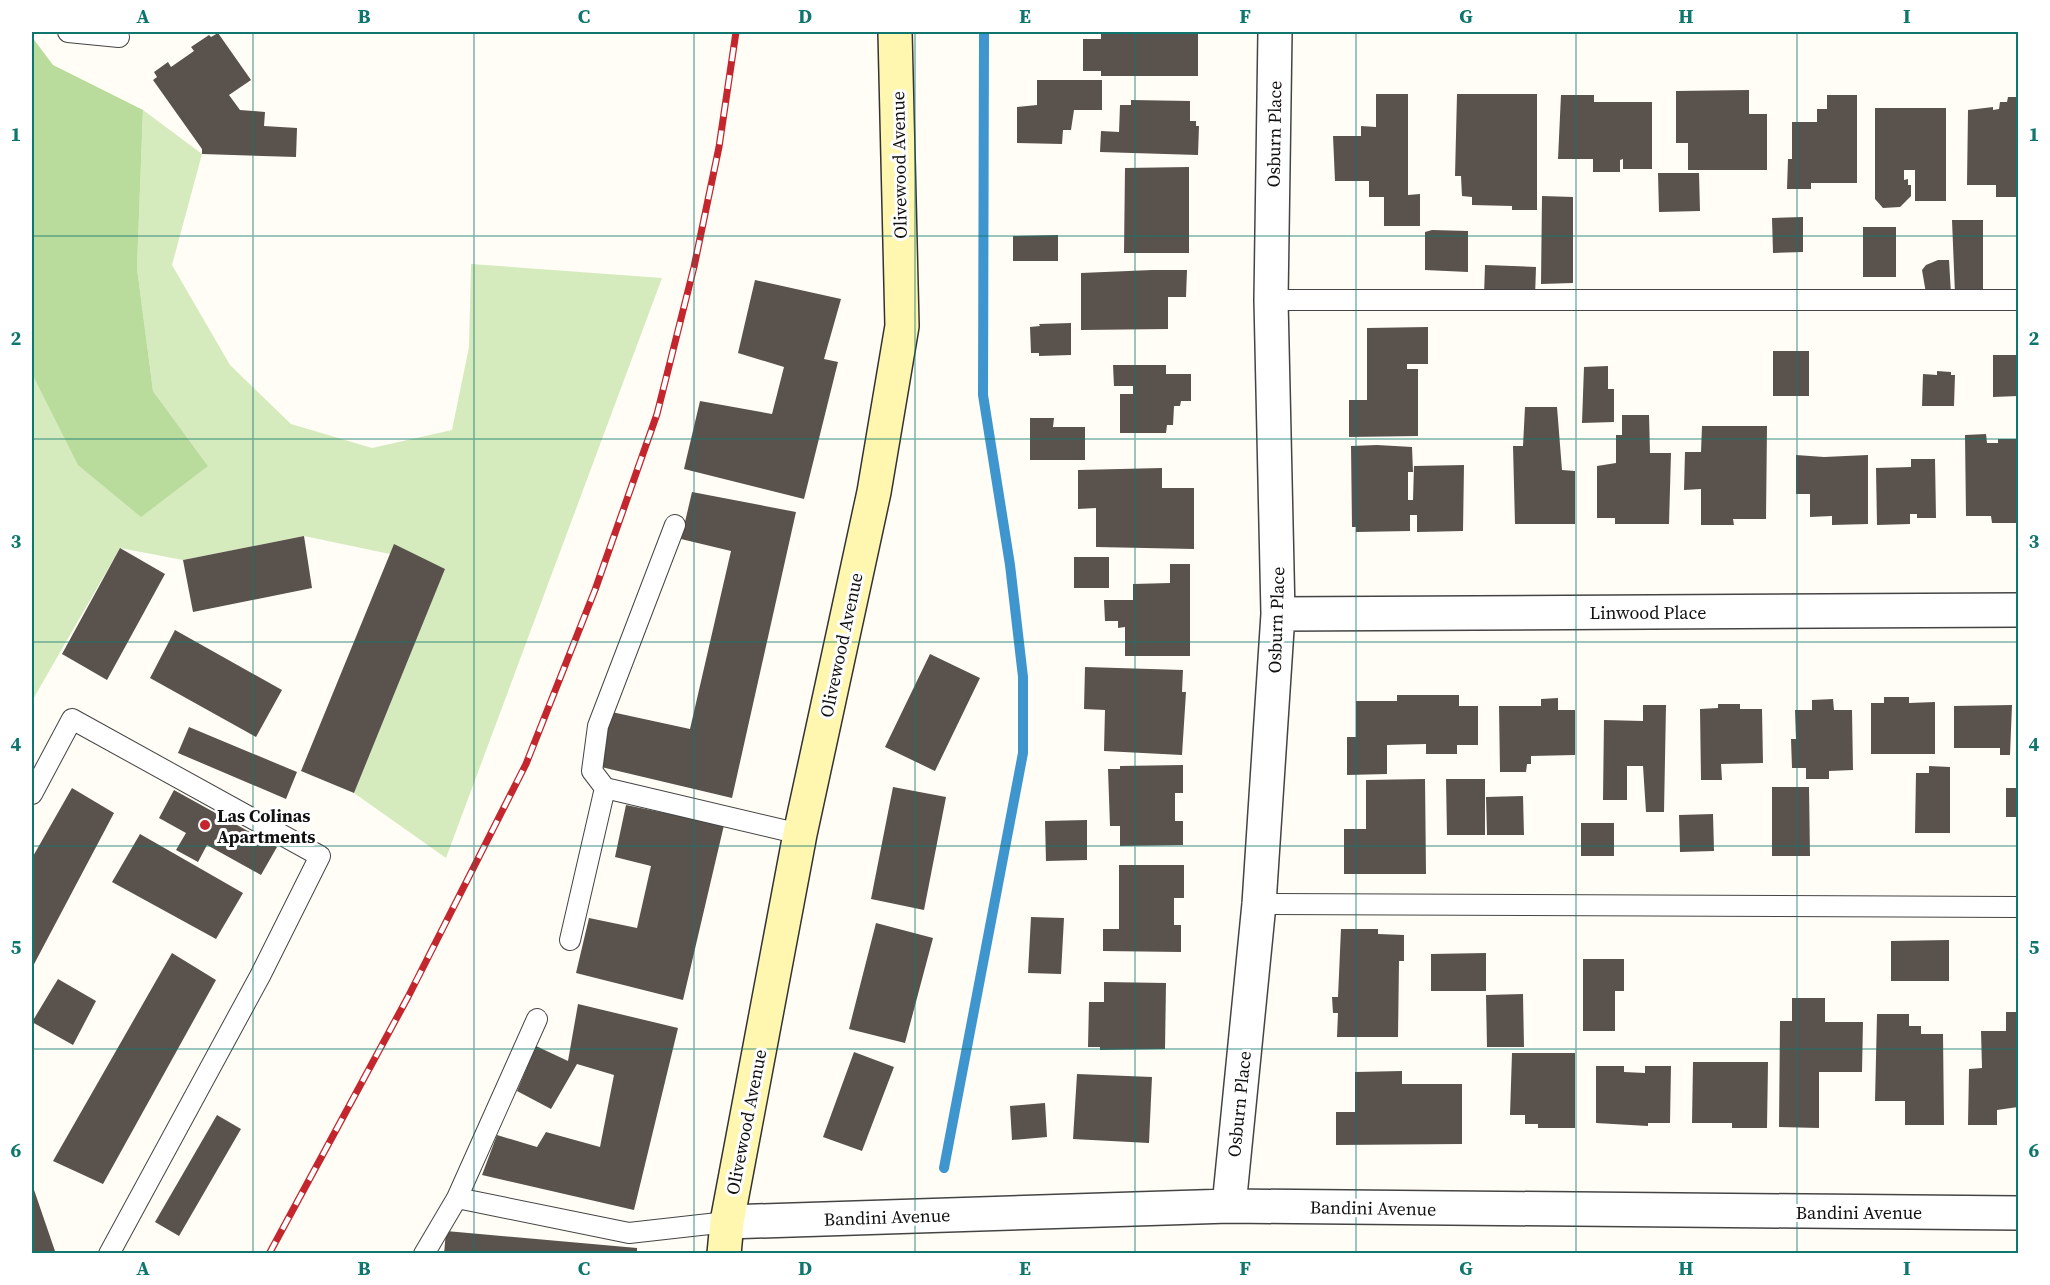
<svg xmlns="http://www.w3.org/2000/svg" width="2050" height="1285" font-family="'Source Serif 4',serif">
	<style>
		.green { fill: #d5ebbd }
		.forest { fill: #b9dc9c }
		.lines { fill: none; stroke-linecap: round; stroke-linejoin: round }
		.stream { stroke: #3f96cf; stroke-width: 10 }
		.building { fill: #5a524d }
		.lane-casing { stroke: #444; stroke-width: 22 }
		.street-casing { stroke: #444; stroke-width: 36 }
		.secondary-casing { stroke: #333; stroke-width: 36 }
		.lane { stroke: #fff; stroke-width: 20 }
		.street { stroke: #fff; stroke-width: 33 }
		.secondary { stroke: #fff6b0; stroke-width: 33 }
		.rail-casing { stroke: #c4262e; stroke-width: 7 }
		.rail { stroke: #fff; stroke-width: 4.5; stroke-dasharray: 14; stroke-linecap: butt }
		.grid { fill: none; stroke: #0f766e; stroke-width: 1.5; stroke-opacity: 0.55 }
		.poi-dot { fill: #c4262e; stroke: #fff; stroke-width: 2 }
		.labels { text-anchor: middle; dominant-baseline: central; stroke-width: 6; stroke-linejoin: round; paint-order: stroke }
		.street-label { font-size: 18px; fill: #111; stroke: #fff }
		.poi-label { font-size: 18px; font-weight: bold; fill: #111; stroke: #fff; text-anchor: start }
		.neatline { fill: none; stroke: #0f766e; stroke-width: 2 }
		.grid-label { font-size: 20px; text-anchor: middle; font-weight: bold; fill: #0f766e }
	</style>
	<rect width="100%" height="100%" fill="#fffdf5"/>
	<!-- green -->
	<path class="green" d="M143 110 202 154 172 265 230 365 291 424 372 448 452 430 469 347 471 264 662 278 446 858 354 793 445 569 390 554 304 536 183 560 120 548 32 701V374L78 464 208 466 153 391 137 268Z"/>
	<!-- forest -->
	<path class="forest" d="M32 37 53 65 143 110 137 268 153 391 208 466 141 517 78 465 32 374Z"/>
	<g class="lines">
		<!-- stream -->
		<path class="stream" d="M944 1168 1023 753V677L1010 565 983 395 984 32"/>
	</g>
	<!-- building -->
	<path class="building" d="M1133 32H1198V76H1101V71H1083V39H1101V34H1133Z
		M218 33 251 80 229 95 240 110 265 112 264 126 297 128 296 157 202 154V149L153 80 157 77 154 72 168 62 171 67 194 51 191 47 209 35 211 37Z
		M1037 80H1102V110H1074L1071 130H1063L1062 144 1017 143V107L1037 105Z
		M1749 90V114H1767V170H1688V143H1676V91Z
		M1376 94H1408V195L1420 194V226H1384V197H1369V181H1335L1333 136H1361V126L1376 127Z
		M1457 94H1537V210H1512V206L1472 205V197L1462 196 1461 176H1455Z
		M1561 95H1594V102H1652V169H1623V159L1620 160V172H1593V159H1558Z
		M1827 95H1857V183H1811V189H1787L1788 159H1792V122H1817V109H1827Z
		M2008 97H2018V197H1996V185H1967L1968 110 1993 107V110L1999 109 2000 102H2007Z
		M1131 100 1190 101V121H1196V126H1199L1198 155 1100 152 1101 131 1119 132 1120 105H1131Z
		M1875 108H1946V201H1915V170H1904V180L1908 179V185H1911V196L1900 207 1883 208 1875 199Z
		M1189 167V253H1124L1125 168Z
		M1658 173H1699L1700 211 1659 212Z
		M1542 196 1573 197V283L1541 284Z
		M1803 217V252L1773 253 1772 218Z
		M1952 220H1983V293L1955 294Z
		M1863 227H1896V277H1863Z
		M1432 230 1468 231V272L1425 270V232Z
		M1058 235V261H1013V236Z
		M1938 260H1949L1951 294 1927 299 1922 270 1926 265Z
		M1485 265 1536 267 1535 297 1484 296Z
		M1152 270H1187L1186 297H1168V329L1081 330V273Z
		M755 280 841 299 824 359 838 362 804 499 684 469 700 401 772 414 784 367 738 353Z
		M1071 323V355L1039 356V353H1031L1030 327 1040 326 1039 324Z
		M1428 327V364H1407V369H1418V436L1349 437V400H1367V328Z
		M1773 351H1809V396H1773Z
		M1993 355H2018V396L1993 397Z
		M1113 365H1166V374H1191V401H1181L1180 406H1174L1173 425H1167L1166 433H1120V394H1133V386H1114Z
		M1608 366V389H1614V422L1582 423 1584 367Z
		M1937 371 1951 372V375H1955L1954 406H1922L1923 374 1937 375Z
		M1525 407H1557L1562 470 1575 471V524H1515L1513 446H1523Z
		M1622 415H1649L1650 453H1671L1669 524H1615V518H1597V466L1616 463V435H1622Z
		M1030 418H1054L1053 427H1085V460H1030Z
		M1702 426H1767L1766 519H1733L1734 525H1701V489L1684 490 1685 452H1701Z
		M1986 434 1987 443H1998V439H2018V523H1992L1991 516H1966L1965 435Z
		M1377 445 1412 447 1413 472H1408V500H1413L1414 466 1464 465 1463 531 1417 532V515H1410V531L1356 532V527H1352L1351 446Z
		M1796 455 1824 457 1868 455V524L1832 525V516L1810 517V494H1796Z
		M1911 459H1935L1936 518H1917V514H1910V524L1877 525 1876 468 1911 467Z
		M1162 468V488H1194V549L1096 547V508L1078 509V470Z
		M692 492 796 512 732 798 597 766 607 711 690 729 731 551 681 539Z
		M304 536 312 588 193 612 183 560Z
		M394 544 445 569 354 793 301 771Z
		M120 548 165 574 107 680 62 654Z
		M1074 557H1109V588H1074Z
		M1170 564H1190V656H1125V627L1118 628V621H1105L1104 600H1133V584L1170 583Z
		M175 630 282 690 256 737 150 678Z
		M930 654 980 678 935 771 885 747Z
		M1085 667 1183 670 1182 692H1186L1182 755 1104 751 1105 710 1084 709Z
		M1397 695H1459V706H1478V745H1457V754H1426V744L1387 745V774L1347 775V737H1356V701H1397Z
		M1884 697H1909V703L1935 702V754H1871V703H1884Z
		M1558 698V710H1575V755L1531 756V764H1527L1526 772H1500L1499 706H1541V699Z
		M1833 699 1834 710H1852L1853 770 1829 771V779H1806V768H1792L1791 739H1796L1795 710H1812V700Z
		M1718 704H1740V709H1762L1763 763 1721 764 1722 780H1701L1700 709 1718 708Z
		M1643 705H1666L1664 812H1646L1643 766H1627V800H1603L1604 720 1643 721Z
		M2012 705 2010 755H2000V748H1954V706Z
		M189 727 297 772 286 799 178 753Z
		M1183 765V793H1175V821H1183V845L1120 846V826H1110L1108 769H1120V766Z
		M1929 766 1950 767V833H1915L1916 773H1929Z
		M1425 779 1426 874H1344V829H1366V780Z
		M1446 779H1485V835H1447Z
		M893 787 946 797 924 910 871 899Z
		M1772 787H1809L1810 856H1772Z
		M72 788 114 813 32 968V858Z
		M2006 788H2018V817H2006Z
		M174 790 277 847 261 875 207 845 198 862 176 850 186 833 159 818Z
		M1523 796 1524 835H1487L1486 797Z
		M626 805 724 825 683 1000 576 973 589 918 637 928 651 866 615 857Z
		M1713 814 1714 851 1680 852 1679 815Z
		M1087 820V860L1046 861 1045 821Z
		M1581 823H1614V856H1581Z
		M140 834 243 893 216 939 112 882Z
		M1119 865H1184V898H1174V925H1181V952L1103 951V929H1119Z
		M1031 917 1064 918 1061 974 1028 973Z
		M876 923 933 938 905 1043 849 1029Z
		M1341 929H1378V934L1404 935V961H1399L1398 1037H1337L1338 1013H1333L1332 997H1338Z
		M1949 940V981H1891V941Z
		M172 953 216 980 103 1184 53 1161Z
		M1486 953V991H1431V954Z
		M1583 959H1624V991H1615V1031H1583Z
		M58 979 96 1001 73 1045 32 1022Z
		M1104 982 1166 983 1165 1049 1100 1050V1047H1088L1089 1002H1104Z
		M1523 994 1524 1047H1487L1486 995Z
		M1792 998H1825V1022H1863L1862 1072H1819V1128L1779 1127 1780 1021H1792Z
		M578 1004 678 1028 634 1210 482 1175 497 1135 537 1147 546 1132 600 1147 614 1075 577 1064 551 1109 517 1091 536 1046 568 1061Z
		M2006 1012H2018V1107L1997 1110V1125H1968L1969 1069 1982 1068 1981 1031H2006Z
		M1877 1014H1909V1026H1921V1034H1943L1944 1125H1905V1101H1875Z
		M854 1052 894 1067 862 1151 823 1137Z
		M1512 1053H1575V1128H1538V1124H1525V1115H1510Z
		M1693 1062H1768L1767 1128H1732V1123H1692Z
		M1596 1066H1624V1072L1645 1073V1066H1671L1670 1123H1648V1126L1596 1123Z
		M1402 1071V1084H1462V1144L1336 1145V1112H1355V1072Z
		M1077 1074 1152 1077 1149 1143 1073 1139Z
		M1045 1103 1047 1137 1012 1140 1010 1106Z
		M217 1115 241 1129 179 1236 155 1222Z
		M32 1184 56 1254H32Z
		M446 1231 637 1248V1254H444Z"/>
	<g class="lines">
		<defs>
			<path id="lane" d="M68 32 119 37
				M1271 300H2018
				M605 788 592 771 598 726 675 525
				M32 794 72 719 320 856 260 976 109 1254
				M1259 904 2018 907
				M570 940 605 788 800 834
				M537 1019 457 1198 629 1233 727 1222
				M424 1254 457 1198"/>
			<path id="street" d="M1278 614 2018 610
				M1229 1206 1259 904 1278 614 1271 300 1275 32
				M727 1222 1229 1206 2018 1213"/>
			<path id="secondary" d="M724 1254 727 1222 800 834 874 492 902 326 895 32"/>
		</defs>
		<!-- lane casing -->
		<use href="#lane" class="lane-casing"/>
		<!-- street casing -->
		<use href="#street" class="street-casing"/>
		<!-- secondary casing -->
		<use href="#secondary" class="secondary-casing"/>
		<!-- lane -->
		<use href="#lane" class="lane"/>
		<!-- street -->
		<use href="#street" class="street"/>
		<!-- secondary -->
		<use href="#secondary" class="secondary"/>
		<defs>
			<path id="rail" d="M269 1254 408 997 526 764 595 590 657 414 694 267 719 147 736 32"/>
		</defs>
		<!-- rail casing -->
		<use href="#rail" class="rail-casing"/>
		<!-- rail -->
		<use href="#rail" class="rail"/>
	</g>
	<!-- grid -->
	<path class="grid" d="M253 32V1254M474 32V1254M694 32V1254M915 32V1254M1135 32V1254M1356 32V1254M1576 32V1254M1797 32V1254M32 236H2018M32 439H2018M32 642H2018M32 846H2018M32 1049H2018"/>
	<!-- markers -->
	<circle class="poi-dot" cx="205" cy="825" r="6"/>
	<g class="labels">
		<!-- street labels -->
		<g class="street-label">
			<text transform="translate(1274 134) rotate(-89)">Osburn Place</text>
			<text transform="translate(899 165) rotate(-91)">Olivewood Avenue</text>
			<text x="1648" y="612">Linwood Place</text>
			<text transform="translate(1276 620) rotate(-88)">Osburn Place</text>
			<text transform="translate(841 645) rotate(-78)">Olivewood Avenue</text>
			<text transform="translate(1239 1104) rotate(-84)">Osburn Place</text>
			<text transform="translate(746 1122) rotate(-79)">Olivewood Avenue</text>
			<text transform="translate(1373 1208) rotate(1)">Bandini Avenue</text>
			<text x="1859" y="1212">Bandini Avenue</text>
			<text transform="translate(887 1217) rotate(-2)">Bandini Avenue</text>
		</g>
		<!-- poi labels -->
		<g class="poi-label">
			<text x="217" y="815">Las Colinas<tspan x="217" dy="21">Apartments</tspan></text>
		</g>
	</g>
	<!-- border -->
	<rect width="2050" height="1285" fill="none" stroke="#ffffff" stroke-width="66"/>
	<rect x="33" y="33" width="1984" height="1219" class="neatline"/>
	<g class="grid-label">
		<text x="143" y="23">A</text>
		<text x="364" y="23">B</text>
		<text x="584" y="23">C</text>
		<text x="805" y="23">D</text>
		<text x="1025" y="23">E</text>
		<text x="1245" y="23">F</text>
		<text x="1466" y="23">G</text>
		<text x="1686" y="23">H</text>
		<text x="1907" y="23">I</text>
		<text x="16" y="141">1</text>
		<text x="2034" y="141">1</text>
		<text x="16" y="345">2</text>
		<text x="2034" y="345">2</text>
		<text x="16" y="548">3</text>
		<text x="2034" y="548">3</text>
		<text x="16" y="751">4</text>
		<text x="2034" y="751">4</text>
		<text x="16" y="954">5</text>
		<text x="2034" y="954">5</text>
		<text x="16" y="1157">6</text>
		<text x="2034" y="1157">6</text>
		<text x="143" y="1275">A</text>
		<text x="364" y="1275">B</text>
		<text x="584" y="1275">C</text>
		<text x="805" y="1275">D</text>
		<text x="1025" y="1275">E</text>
		<text x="1245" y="1275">F</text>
		<text x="1466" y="1275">G</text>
		<text x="1686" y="1275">H</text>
		<text x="1907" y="1275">I</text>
	</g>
</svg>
